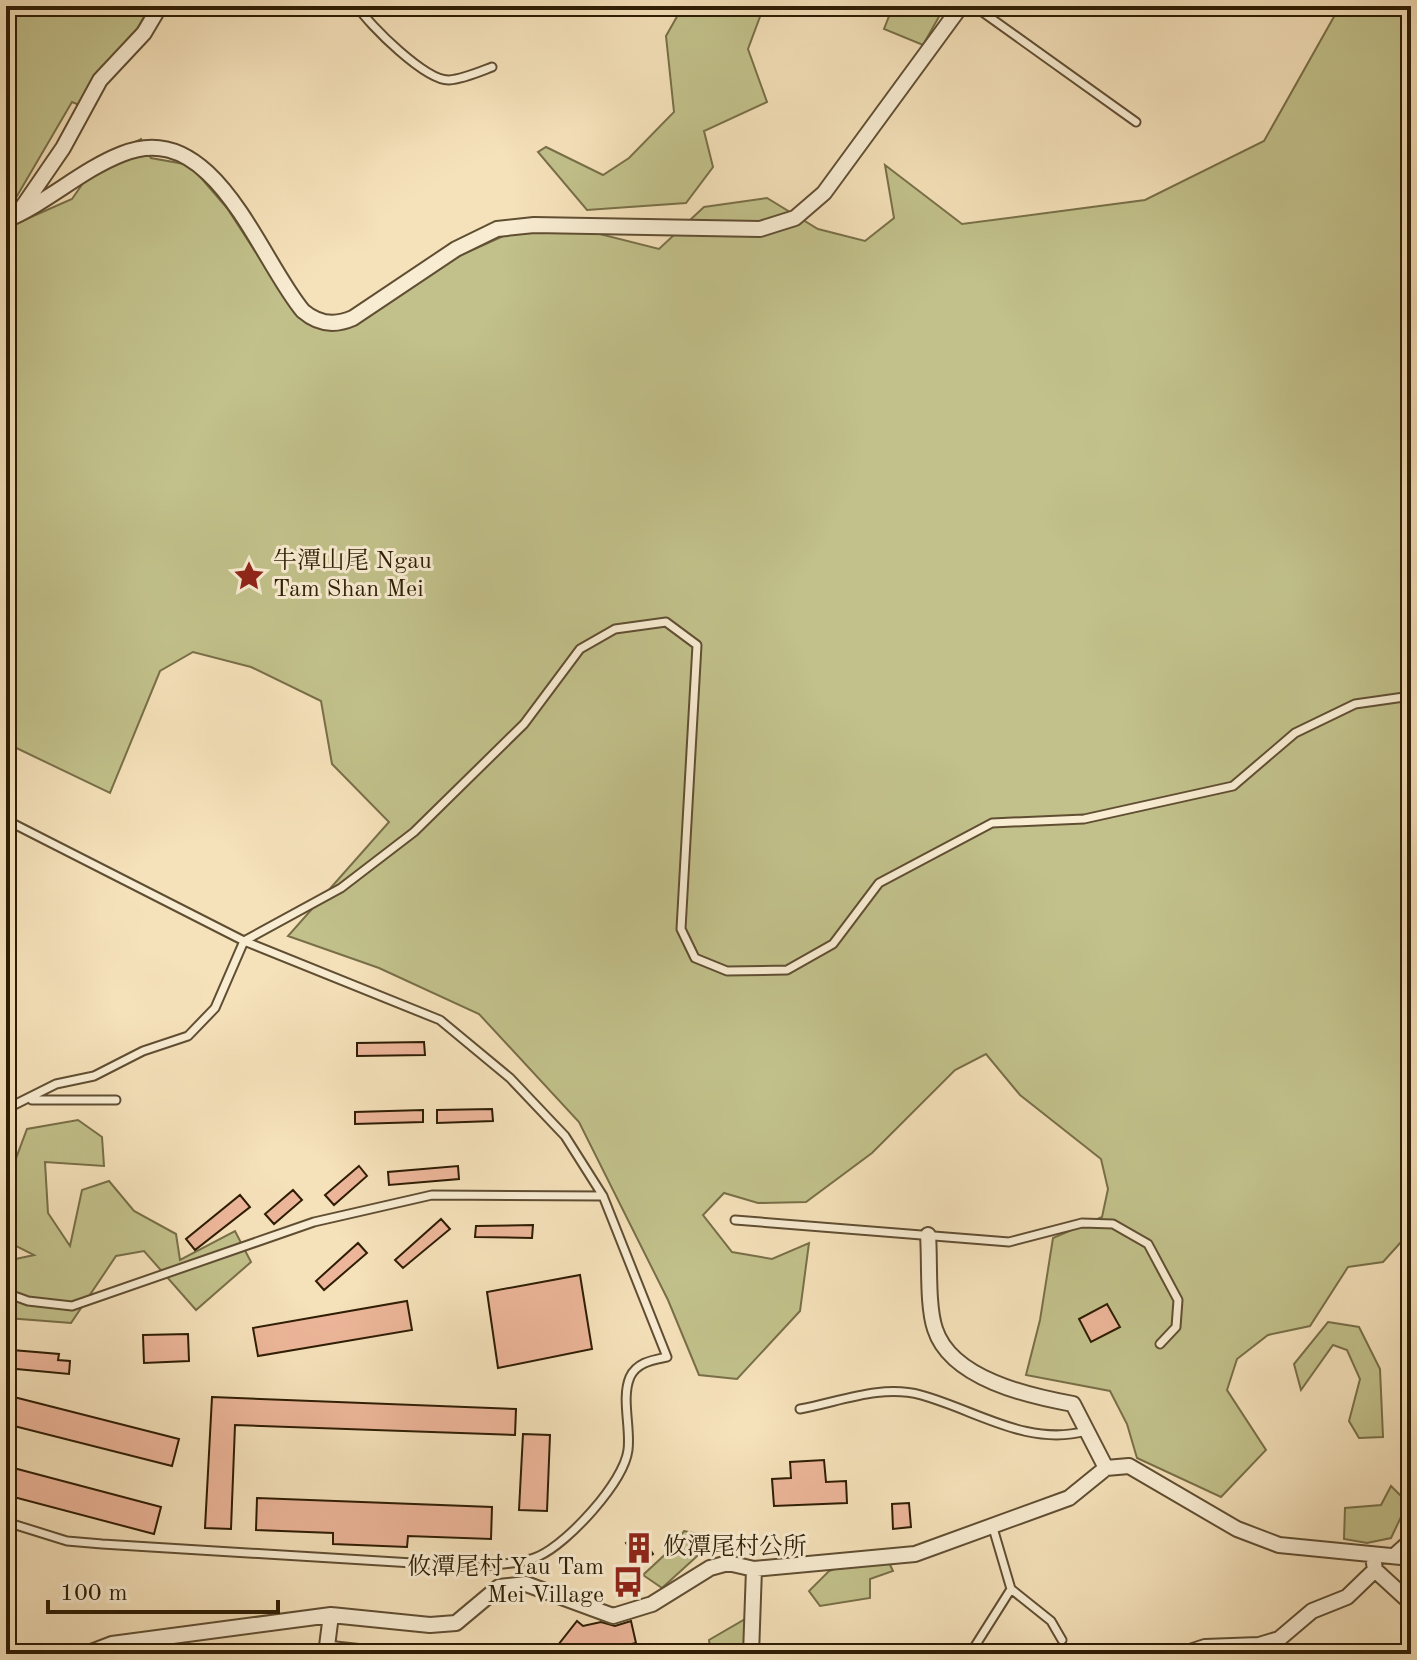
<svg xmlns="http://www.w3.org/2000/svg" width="1417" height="1660" font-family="'Old Standard TT','Noto Serif TC',serif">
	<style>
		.green { fill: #c2c18b; stroke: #786f48; stroke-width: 2 }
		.building { fill: #edb69a; stroke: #2e1d04; stroke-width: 2 }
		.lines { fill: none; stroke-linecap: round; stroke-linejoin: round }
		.service-casing { stroke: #604e32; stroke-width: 11 }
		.minor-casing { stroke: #604e32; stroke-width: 18 }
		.service { stroke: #f8ecd2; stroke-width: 7 }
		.minor { stroke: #f8ecd2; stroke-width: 14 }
		.labels { text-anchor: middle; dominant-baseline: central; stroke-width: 6; stroke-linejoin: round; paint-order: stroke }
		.poi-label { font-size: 24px; fill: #2e1d04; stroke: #f8ecd2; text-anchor: start }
	</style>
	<rect width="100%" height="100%" fill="#f5e1ba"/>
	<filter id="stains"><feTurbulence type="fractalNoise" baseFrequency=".0025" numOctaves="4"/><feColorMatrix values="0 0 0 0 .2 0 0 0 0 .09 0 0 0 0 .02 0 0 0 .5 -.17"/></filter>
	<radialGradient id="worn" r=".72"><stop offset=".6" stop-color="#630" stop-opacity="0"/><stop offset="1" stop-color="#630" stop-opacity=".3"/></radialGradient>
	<!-- green -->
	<path class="green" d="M6 6H150L92 110 72 102 10 208 6 209Z
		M683 6H764L748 49 767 102 704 131 713 167 686 203 587 210 538 152 546 147 603 175 629 158 674 112 666 36Z
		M893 6H945L923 45 884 29Z
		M1340 6H1411V1231L1383 1262 1348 1267 1310 1326 1268 1335 1237 1359 1227 1390 1266 1450 1221 1497 1137 1458 1127 1424 1110 1391 1026 1375 1040 1320 1053 1238 1102 1217 1108 1189 1101 1159 1020 1095 986 1054 955 1070 872 1153 806 1202 758 1203 724 1193 703 1215 732 1252 772 1259 809 1243 800 1311 737 1379 699 1375 668 1300 579 1122 479 1014 379 968 288 936 389 822 332 764 321 701 251 667 193 652 160 671 110 793 6 743V228L72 199 99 160 141 139 151 158 190 165 227 208 296 314 350 324 459 256 515 231 580 229 659 249 704 207 767 198 818 229 865 241 894 218 885 165 962 224 1145 200 1264 141Z
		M78 1120 102 1137 104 1166 45 1162 48 1213 70 1246 82 1190 109 1181 134 1211 176 1234 180 1260 235 1231 251 1262 196 1310 144 1251 116 1256 71 1323 7 1318 6 1261 34 1255 6 1241V1185L27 1129Z
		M1328 1322 1359 1327 1380 1369 1383 1437 1359 1438 1349 1421 1360 1379 1347 1350 1333 1345 1301 1390 1294 1364Z
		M1391 1486 1402 1497V1515L1391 1538 1367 1543 1344 1539 1345 1508 1381 1505Z
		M684 1531 717 1538 662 1588 643 1575 671 1549Z
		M884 1552 893 1571 870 1579V1598L820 1606 809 1591 829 1571Z
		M747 1618 749 1654H711L709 1640Z"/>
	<!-- building -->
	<path class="building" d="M424 1042 425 1055 357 1056V1043Z
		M492 1109 493 1121 437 1123V1110Z
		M423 1110V1122L355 1124V1112Z
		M359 1166 367 1176 334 1205 325 1195Z
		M458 1166 459 1179 389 1185 388 1172Z
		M293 1190 302 1200 274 1224 265 1214Z
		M240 1195 250 1207 195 1250 186 1239Z
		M441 1219 450 1229 403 1268 395 1260Z
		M533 1225 532 1238 475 1237 476 1226Z
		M358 1243 367 1253 324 1290 316 1281Z
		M580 1275 592 1349 498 1368 487 1292Z
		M407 1301 412 1330 258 1356 253 1328Z
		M1107 1304 1120 1327 1091 1342 1079 1319Z
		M188 1334 189 1361 144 1363 143 1335Z
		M12 1350 59 1354 58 1360 70 1361 69 1374 6 1368V1355L12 1356Z
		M6 1395 179 1439 172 1466 6 1424Z
		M212 1397 516 1409 515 1435 235 1425 231 1529 205 1528Z
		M523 1434 550 1435 547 1511 519 1510Z
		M824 1460 826 1482 846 1481 847 1503 774 1506 772 1479 791 1478 790 1462Z
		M6 1466 161 1507 154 1534 6 1495Z
		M257 1498 492 1507 491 1539 408 1536 407 1547 333 1544V1533L256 1530Z
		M909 1503 911 1527 893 1529 892 1504Z
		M639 1533 653 1554 640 1563 626 1543Z
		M577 1621 583 1626 601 1622 615 1626 631 1621 636 1643 585 1654H551Z"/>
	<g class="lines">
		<defs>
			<path id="service" d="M357 6C370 26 426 81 449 80 463 79 479 72 492 67
				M974 6 1136 122
				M6 820 244 941 440 1020 510 1078 565 1136 603 1196 667 1357C653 1360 637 1362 630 1377 621 1398 631 1428 628 1450 624 1482 568 1543 539 1556 522 1564 497 1564 478 1567L102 1544 67 1541 6 1522
				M32 1100H116
				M6 1109 56 1084 94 1076 143 1051 188 1036 215 1008 244 941 341 888 414 832 524 724 580 649 615 629 666 622 697 645 681 929 695 958 727 971 787 970 833 944 879 883 992 823 1084 819 1233 786 1295 733 1355 704 1411 696
				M735 1220 1009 1242 1082 1223 1113 1224 1148 1244 1178 1300 1176 1327 1160 1344
				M6 1293 28 1301 72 1306 314 1222 432 1195 603 1196
				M800 1409C839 1402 881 1384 921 1395 976 1410 1027 1447 1086 1431
				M1391 1554 1411 1536
				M1011 1589 1051 1621 1062 1640
				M327 1645 408 1654
				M970 1654 1011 1589 993 1528"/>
			<path id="minor" d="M17 215 63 148 100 80 144 33 160 6
				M6 220C47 203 81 170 122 154 214 116 259 259 303 311 318 324 335 326 353 318L456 249 497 229 534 225 760 229 795 218 824 193 961 6
				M928 1235C930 1262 927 1305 935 1329 951 1379 1029 1396 1073 1404L1106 1468
				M1374 1563 1375 1570 1411 1603
				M86 1654 112 1644 331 1615 430 1625 456 1623 499 1587 526 1584 613 1616 652 1604 710 1568 728 1563 754 1569 915 1554 1069 1498 1106 1468 1129 1466 1237 1529 1279 1545 1411 1558
				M326 1654 331 1615
				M751 1654 754 1569
				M1184 1654 1205 1647 1259 1645 1279 1639 1312 1611 1347 1597 1375 1570"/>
		</defs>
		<!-- service casing -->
		<use href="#service" class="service-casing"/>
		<!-- minor casing -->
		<use href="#minor" class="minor-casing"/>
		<!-- service -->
		<use href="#service" class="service"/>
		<!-- minor -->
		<use href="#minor" class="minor"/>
	</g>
	<!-- icons -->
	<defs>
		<symbol id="sight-bare" viewBox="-9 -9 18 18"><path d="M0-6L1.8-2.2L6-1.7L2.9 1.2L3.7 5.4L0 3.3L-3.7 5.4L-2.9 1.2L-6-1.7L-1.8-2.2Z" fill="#8f2418" stroke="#f8ecd2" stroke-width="2.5" paint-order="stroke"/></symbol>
		<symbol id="building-bare" viewBox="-9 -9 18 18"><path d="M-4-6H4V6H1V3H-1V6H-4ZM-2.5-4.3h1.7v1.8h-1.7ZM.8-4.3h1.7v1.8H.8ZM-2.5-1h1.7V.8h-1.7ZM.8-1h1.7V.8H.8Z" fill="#8f2418" stroke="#f8ecd2" stroke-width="2.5" paint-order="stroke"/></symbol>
		<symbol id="bus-bare" viewBox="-9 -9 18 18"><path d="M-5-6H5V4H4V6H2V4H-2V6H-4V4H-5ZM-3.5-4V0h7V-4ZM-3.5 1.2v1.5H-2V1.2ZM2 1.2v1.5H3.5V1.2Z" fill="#8f2418" stroke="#f8ecd2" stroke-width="2.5" paint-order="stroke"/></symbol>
	</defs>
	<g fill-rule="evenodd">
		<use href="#sight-bare" x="227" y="554" width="44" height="44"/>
		<use href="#building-bare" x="617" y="1526" width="44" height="44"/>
		<use href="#bus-bare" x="606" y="1560" width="44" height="44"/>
	</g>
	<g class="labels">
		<!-- poi labels -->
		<g class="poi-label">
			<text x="273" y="562">牛潭山尾 Ngau<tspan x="273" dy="28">Tam Shan Mei</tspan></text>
			<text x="663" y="1548">攸潭尾村公所</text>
			<text x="604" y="1568" text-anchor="end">攸潭尾村 Yau Tam<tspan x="604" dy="28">Mei Village</tspan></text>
		</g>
	</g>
	<!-- margin -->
	<rect width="1417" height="1660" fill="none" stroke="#f5e1ba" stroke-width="32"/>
	<rect x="8" y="8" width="1401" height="1644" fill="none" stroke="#2e1d04" stroke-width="4"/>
	<rect x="16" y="16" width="1385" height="1628" fill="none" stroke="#2e1d04" stroke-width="2"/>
	<!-- scale -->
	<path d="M48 1600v12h230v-12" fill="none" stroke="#2e1d04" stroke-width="4"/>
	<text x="60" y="1600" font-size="24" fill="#2e1d04" stroke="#f8ecd2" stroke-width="6" paint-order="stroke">100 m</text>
	<rect width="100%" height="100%" filter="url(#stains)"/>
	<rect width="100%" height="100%" fill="url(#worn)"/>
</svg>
